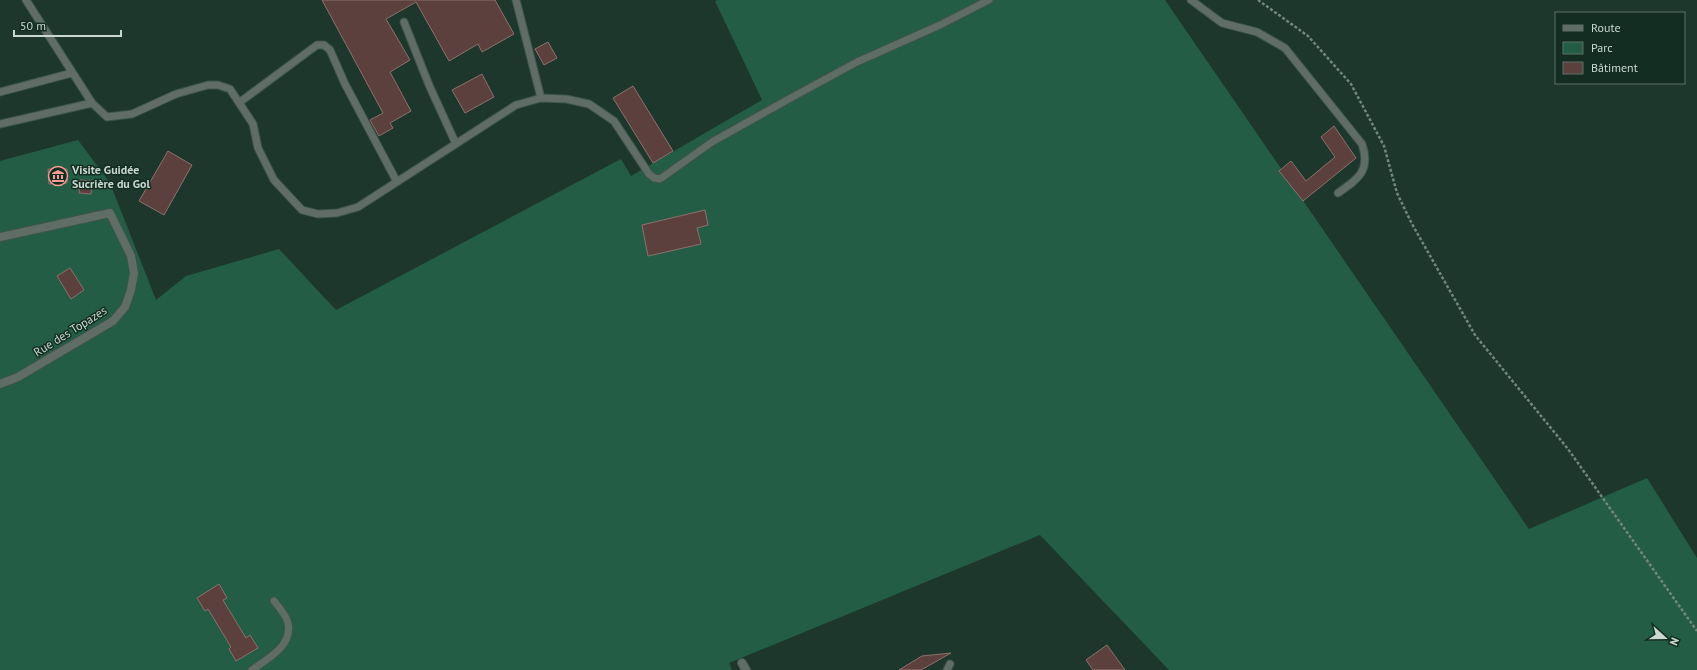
<svg xmlns="http://www.w3.org/2000/svg" width="1697" height="670" font-family="'PT Sans',sans-serif">
	<style>
		.green { fill: #245d46 }
		.building { fill: #5b403e; stroke: #8e706d }
		.lines { fill: none; stroke-linecap: round; stroke-linejoin: round }
		.service-casing { stroke: #3c544a; stroke-width: 9 }
		.minor-casing { stroke: #3c544a; stroke-width: 10 }
		.path { stroke: #73877e; stroke-width: 2.5; stroke-dasharray: 3 2; stroke-linecap: butt }
		.service { stroke: #606c66; stroke-width: 7 }
		.minor { stroke: #606c66; stroke-width: 8 }
		.labels { text-anchor: middle; dominant-baseline: central; stroke-width: 3; stroke-linejoin: round; paint-order: stroke }
		.poi-label { font-size: 12px; font-weight: bold; fill: #c9d8d1; stroke: #132d22; text-anchor: start }
		.street-label { font-size: 12px; fill: #c9d8d1; stroke: #132d22 }
	</style>
	<rect width="100%" height="100%" fill="#1d372c"/>
	<!-- green -->
	<path class="green" d="M718 0H1165L1529 529 1647 478 1697 558V670H1169L1040 535 729 663 732 670H0V161L78 140 110 183 156 300 186 276 279 249 336 310 621 159 631 176 762 100 715 1Z"/>
	<!-- building -->
	<path class="building" d="M322 0H495L514 34 482 52 478 44 449 61 416 2 386 19 410 60 390 72 411 111 390 123 393 128 379 136 370 120 383 113Z
		M548 42 557 58 544 65 535 49Z
		M482 74 494 97 465 113 452 90Z
		M633 86 673 151 653 163 613 98Z
		M1334 126 1356 158 1303 201 1279 171 1291 161 1306 181 1335 157 1321 137Z
		M168 151 192 165 164 215 139 201Z
		M48 169H67V183L49 184Z
		M80 180 92 181 91 194 79 193Z
		M705 210 708 225 697 228 701 244 648 256 642 225Z
		M70 268 84 290 71 299 57 276Z
		M219 584 227 598 223 600 235 620 246 638 250 635 258 648 236 661 229 649 231 647 208 609 205 611 197 598Z
		M1107 645 1125 670H1093L1086 660Z
		M951 653 921 670H899L922 656Z"/>
	<g class="lines">
		<defs>
			<path id="service" d="M26 0 92 103 107 117 132 114 176 94 208 85H218L230 89 253 124 258 148 274 180 302 210 318 214 337 213 358 207 516 105 541 98 566 99 589 104 614 121 649 174 654 178 660 179 712 142 787 100 857 62 940 25 989 0
				M516 0 541 98
				M1191 0 1222 23 1257 32 1285 48 1362 144C1371 171 1358 179 1338 193
				M404 22 429 85 456 144
				M0 92 72 73
				M240 102 317 45H324L330 50 345 84 397 182
				M0 124 92 103
				M252 670C267 659 293 646 288 623 286 615 279 607 274 601
				M947 670 950 664"/>
			<path id="minor" d="M0 237 110 213 131 256 134 273 131 290 125 307 113 321 18 377 0 384
				M742 663 746 670"/>
		</defs>
		<!-- service casing -->
		<use href="#service" class="service-casing"/>
		<!-- minor casing -->
		<use href="#minor" class="minor-casing"/>
		<!-- path -->
		<path class="path" d="M1258 0 1308 36 1351 84 1384 146 1397 193 1412 224 1475 335 1568 449 1697 631"/>
		<!-- service -->
		<use href="#service" class="service"/>
		<!-- minor -->
		<use href="#minor" class="minor"/>
	</g>
	<!-- icons -->
	<defs>
		<symbol id="museum-ring" viewBox="-11 -11 22 22"><circle r="9.5" fill="#132d22" stroke="#f59c95" stroke-width="1.5"/><path d="M0-6L6-3V-2H-6V-3ZM-5-1h2V3h-2ZM-1-1h2V3h-2ZM3-1h2V3H3ZM-6 4H6V6H-6Z" fill="#f59c95"/></symbol>
	</defs>
	<g fill-rule="evenodd">
		<use href="#museum-ring" x="47" y="165" width="22" height="22"/>
	</g>
	<g class="labels">
		<!-- poi labels -->
		<g class="poi-label">
			<text x="72" y="169">Visite Guidée<tspan x="72" dy="14">Sucrière du Gol</tspan></text>
		</g>
		<!-- street labels -->
		<g class="street-label">
			<text transform="translate(70 331) rotate(-32)">Rue des Topazes</text>
		</g>
	</g>
	<!-- legend -->
	<rect x="1555" y="12" width="130" height="72" fill="#132d22" stroke="#5c7168"/>
	<rect x="1563" y="25" width="20" height="6" fill="#606c66" stroke="#5c7168"/>
	<text x="1591" y="32" font-size="12" fill="#c9d8d1">Route</text>
	<rect x="1563" y="42" width="20" height="12" fill="#245d46" stroke="#5c7168"/>
	<text x="1591" y="52" font-size="12" fill="#c9d8d1">Parc</text>
	<rect x="1563" y="62" width="20" height="12" fill="#5b403e" stroke="#5c7168"/>
	<text x="1591" y="72" font-size="12" fill="#c9d8d1">Bâtiment</text>
	<!-- north arrow -->
	<g transform="translate(1665 638) rotate(111)" stroke="#132d22" stroke-width="3" paint-order="stroke">
	<path d="M0-3L7 15L0 10L-7 15Z" fill="#c9d8d1"/>
	<text y="-6" font-size="11" font-weight="bold" text-anchor="middle" fill="#c9d8d1">N</text>
	</g>
	<!-- scale -->
	<path d="M14 30v6h107v-6" fill="none" stroke="#c9d8d1" stroke-width="2"/>
	<text x="20" y="30" font-size="12" fill="#c9d8d1" stroke="#132d22" stroke-width="3" paint-order="stroke">50 m</text>
</svg>
